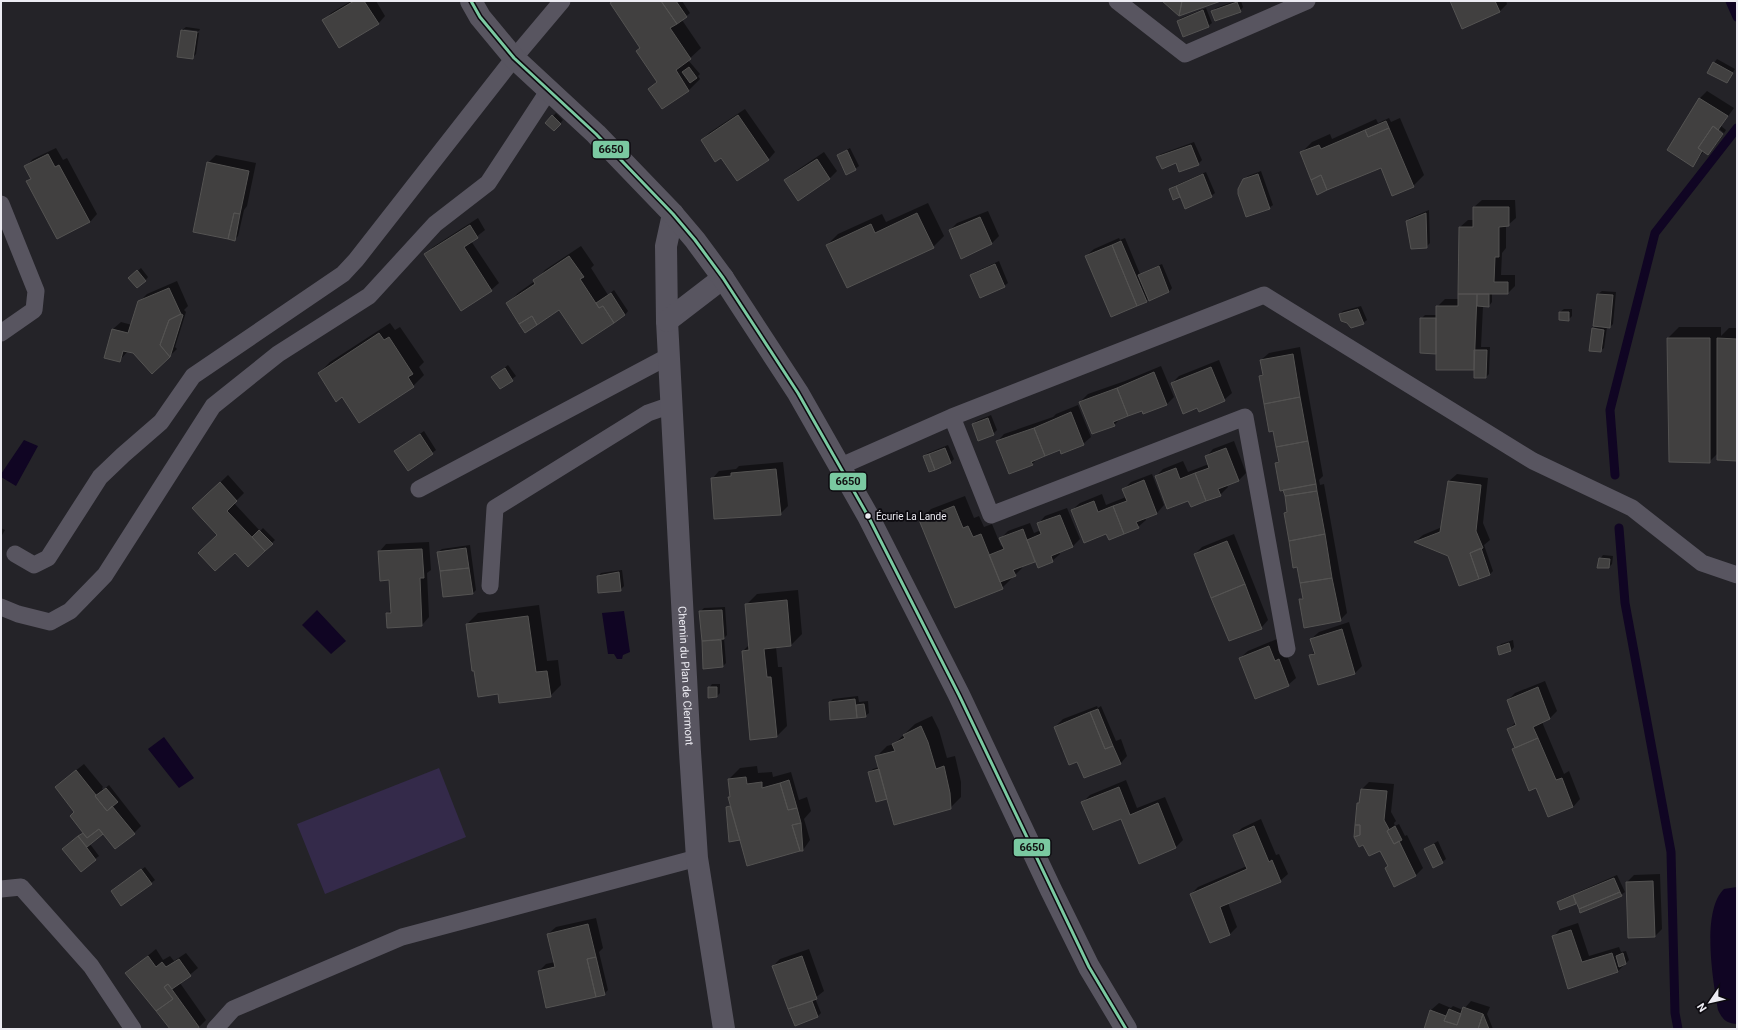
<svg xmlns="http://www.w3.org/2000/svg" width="1738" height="1030" font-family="Roboto,sans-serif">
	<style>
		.green { fill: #342a4a }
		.water { fill: #100523 }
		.shadow { fill: #0007 }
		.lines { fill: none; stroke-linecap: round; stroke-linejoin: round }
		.stream { stroke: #100523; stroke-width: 9 }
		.building { fill: #414040; stroke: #545352 }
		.service { stroke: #585560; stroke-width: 17 }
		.minor { stroke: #585560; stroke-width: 22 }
		.tertiary { stroke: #585560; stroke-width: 22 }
		.bus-1-casing { stroke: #0c0a0f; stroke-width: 6 }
		.bus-1 { stroke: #7ac9a1; stroke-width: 3 }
		.bus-dot { fill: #ecebf2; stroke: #0c0a0f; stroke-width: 1.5 }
		.labels { text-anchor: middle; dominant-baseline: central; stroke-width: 3.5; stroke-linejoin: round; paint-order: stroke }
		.bus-label { font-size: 10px; fill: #ecebf2; stroke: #0c0a0f; text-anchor: start }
		.street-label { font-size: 11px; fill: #ecebf2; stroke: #0c0a0f }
		.line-badge { stroke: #0c0a0f; stroke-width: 1.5 }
		.pale-badge-label { font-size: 11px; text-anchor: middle; font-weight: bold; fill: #111 }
	</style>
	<rect width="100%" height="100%" fill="#242328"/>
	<!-- green -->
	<path class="green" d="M439 768 466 837 325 894 297 824Z"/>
	<!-- water -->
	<path class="water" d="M24 440 38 446 16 486 1 477V474Z
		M317 610 346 641 331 654 302 625Z
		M624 611 630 652 623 655 622 659H617L614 654H608L602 613Z
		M164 737 194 778 179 788 148 749Z
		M1737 887V1024C1726 1023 1723 1020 1718 1010 1713 981 1701 911 1724 889Z"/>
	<!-- shadow -->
	<path class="shadow" d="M351 1H376L385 16 378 24 324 21 331 13Z
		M614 1H682L690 13 682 20 701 48 688 60 700 74 698 76 700 79 689 90 662 108 649 89 657 81 641 47Z
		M1235 1H1241L1243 7 1240 11H1212L1216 8Z
		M1451 1H1506L1507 4 1500 11 1463 28Z
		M1206 8 1212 23 1208 26 1178 21 1181 18Z
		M186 27 200 29 199 31 184 29V31L199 33 196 54 192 58 178 56 182 30Z
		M1717 59 1735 69 1727 82 1714 63Z
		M1707 91 1734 108 1721 126 1726 130 1724 133 1714 125V128L1723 135 1711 151 1708 154 1704 151 1693 165 1668 150 1700 98Z
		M745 109 775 152 768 160 721 156 702 140 709 133Z
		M556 113 563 120 554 130 546 123Z
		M1389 118 1391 122 1400 118 1424 175 1413 186 1381 166 1301 153 1312 142 1330 134 1332 139 1376 119 1378 123Z
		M1194 142 1202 160 1198 164 1176 162 1158 157 1161 154Z
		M56 148 63 160 67 158 97 214 90 222 28 182 32 178 26 166 33 159Z
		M850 148 859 166 855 169 838 155Z
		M824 152 837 171 830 178 798 199 786 180 793 173Z
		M216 155 256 163 247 206 244 210 238 236 234 240 208 163Z
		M1261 171 1273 205 1269 208 1244 180 1248 176Z
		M1206 172 1215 193 1211 196H1181L1174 198 1171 189 1174 186Z
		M1482 200H1515L1516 218 1508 225H1506V248L1502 253 1501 275H1515V286L1508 293H1492V302L1489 306H1483L1481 347H1490L1489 374 1486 377 1475 369 1437 353 1421 319 1425 315H1437V307L1445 299H1459L1460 227 1468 220H1474V207Z
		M928 203 944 236 933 247 827 245 838 234 882 214 886 222Z
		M1429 210 1430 243 1426 247 1407 221 1410 218Z
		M988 211 999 236 992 243 962 258 950 230 957 223Z
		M478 218 485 230 471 241 499 283 491 290 426 254 433 247Z
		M1119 238 1120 240 1125 238 1140 274 1162 264 1172 288 1169 292 1149 298 1146 301 1086 256 1094 249Z
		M581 246 594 265 591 268 608 295 614 290 628 311 625 315 507 304 518 293 535 281 545 270Z
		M999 261 1008 283 1004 286 971 275 975 272Z
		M141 268 148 277 145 281 133 275Z
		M177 281 188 306 184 310 186 312 175 347 177 349 152 373 134 352 128 351 119 361 113 329 121 322 132 325 139 302 147 294Z
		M1602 291 1616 292 1613 324 1610 327H1607L1604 348 1600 351 1593 329 1597 325H1594L1598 294Z
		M1361 306 1367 320 1363 323 1340 314 1343 311Z
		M1564 309H1572V316L1568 320 1560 312Z
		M390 323 395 330 400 327 424 362 419 367 424 375 413 386 342 396 319 373 330 362Z
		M1679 327H1721V336L1729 328H1737V460L1718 453 1709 462 1670 461 1668 338Z
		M1300 347 1323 476 1319 480 1320 485 1324 484 1347 613 1340 620 1300 600 1304 596 1298 566 1285 513 1288 510 1284 489 1276 463 1279 460 1274 430 1260 376 1263 373 1261 360 1269 353Z
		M1219 360 1232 393 1224 400 1198 407 1172 383 1179 376Z
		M508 365 516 376 500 388 493 377Z
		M1161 366 1174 397 1167 404 1144 413 1143 409 1121 418 1114 425 1080 402 1088 394 1125 381Z
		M1078 405 1091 437 1083 444 1060 449 1039 457 1032 464 997 442 1004 434 1053 417 1056 414Z
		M991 415 997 430 993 434 973 424 976 421Z
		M424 431 436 450 408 470 396 451Z
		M1234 441 1246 473 1239 480 1227 485 1228 487 1220 495 1189 499 1156 476 1163 469 1183 461 1188 472 1209 464 1206 457 1213 449Z
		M948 445 954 459 950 463 924 456 928 453Z
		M783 462 788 506 780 514 712 479 719 471 736 469 739 466Z
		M1152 474 1164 505 1157 513 1145 517 1146 520 1138 527 1107 533 1072 510 1080 503 1102 494 1106 505 1126 497 1124 489 1131 482Z
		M1457 474 1488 478 1483 523 1490 540 1484 545 1493 571 1490 574 1460 585 1449 555 1416 541 1423 535 1442 527 1449 481Z
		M228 475 244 493 234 503 260 531 263 528 275 540 248 566 201 501Z
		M965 496 974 518 979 516 984 527 992 524 1001 546 1003 545 1001 538 1008 531 1030 523 1034 533 1041 530 1038 524 1045 516 1067 508 1080 539 1072 547 1059 552 1060 554 1052 561H1036L1022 566V568L1002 588 920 520 931 509Z
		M1 528 5 530 1 537Z
		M1234 534 1268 620 1261 628 1195 554 1202 547Z
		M429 542 431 570 427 573 429 617 422 625 388 627 387 614 392 609 389 579 379 552 386 544Z
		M470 545 476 590 473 593 438 552 442 549Z
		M1603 555 1613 556 1612 564 1609 567 1600 559Z
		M622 570 624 586 620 590 598 577 601 573Z
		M798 590 802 634 791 645 776 647 778 667H782L787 726 776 737 743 651 750 644 746 605 757 594Z
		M539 605 547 661 558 660 561 685 550 696 499 693 467 624 478 613Z
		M725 607 727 635 724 638 726 663 723 666 704 668 700 612 704 608Z
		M1349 622 1362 666 1355 673 1310 656 1315 651 1311 639 1319 632Z
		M1277 639 1282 654 1286 653 1296 678 1288 685 1240 658 1248 651Z
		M1513 640 1514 647 1511 651 1498 648 1501 644Z
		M1545 681 1557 711 1550 718 1542 722 1564 774 1569 771 1580 799 1573 807 1537 787 1508 730 1516 722 1508 700 1515 693Z
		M712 684H720V693L717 696 709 697V688Z
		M858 696 859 702 868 701 869 713 865 716 831 719 830 702 833 699Z
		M1097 706 1098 708 1101 706 1116 741 1121 739 1127 756 1120 764 1078 761 1055 727 1063 719Z
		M932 716 939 730 947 758 955 756 961 782V797L950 808 888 797 869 772 873 769 879 767 876 757 887 746 894 744 915 724Z
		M84 764 103 787 102 788 103 790 109 785 141 826 134 833H103L90 844 99 856 95 859 67 845 84 833 64 780Z
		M757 766 758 773 772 772 773 777 791 772 799 800 807 797 811 811 804 819 810 840 803 850 740 838 727 808 731 804 729 798 731 795 729 779 740 768Z
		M1126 780 1137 808 1165 797 1183 840 1175 848 1121 818 1083 802 1090 795Z
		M1369 782 1394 784 1391 812 1396 821 1394 823 1395 826 1399 824 1405 836 1407 835 1423 868 1416 875 1386 868 1389 865 1361 801 1362 789Z
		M1261 819 1276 855 1279 854 1288 874 1280 881 1228 903 1237 927 1230 934 1211 942 1191 894 1198 887 1247 866 1234 836 1242 828Z
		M1438 841 1446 859 1442 862 1425 849Z
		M145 867 155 880 151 883 112 891Z
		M1660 874 1662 929 1655 936 1627 882 1634 875Z
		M1617 875 1625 892 1621 895 1577 902 1561 908 1558 902 1562 899Z
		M596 918 603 948 599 952 608 990 604 994 539 971 546 964 555 962 548 934 556 927Z
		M1578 923 1589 956 1619 947 1621 952 1626 951 1629 960 1617 972 1569 987 1553 937 1560 929Z
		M156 949 163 960 170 956 174 961 186 953 198 968 180 983 206 1020 197 1029H171L127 973Z
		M809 949 824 991 815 998 821 1013 817 1017 795 1024 773 966 780 959Z
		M1471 1001 1490 1007 1487 1014 1493 1029H1425L1431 1010 1439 1003 1451 1008 1453 1006 1463 1010Z"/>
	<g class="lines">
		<!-- stream -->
		<path class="stream" d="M1730 1 1737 17
			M1615 475 1610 410 1655 233 1737 128
			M1619 528 1625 603 1671 852 1675 1013 1678 1029"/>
	</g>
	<!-- building -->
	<path class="building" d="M354 1H364L379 24 339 48 322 20Z
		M613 1H661L677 24 670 28 691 59 676 70 689 91 662 109 648 89 657 82 636 51 640 48 610 3Z
		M661 1H676L687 17 677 24Z
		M1162 1H1182L1179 16Z
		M1182 1H1221L1179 16Z
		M1450 1H1495L1500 12 1462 29Z
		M1237 2 1241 12 1215 21 1211 11Z
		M1203 10 1209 27 1183 37 1177 21Z
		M181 30 197 32 193 59 177 57Z
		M1713 62 1733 73 1727 83 1707 73Z
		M689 67 697 78 690 83 682 72Z
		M1699 98 1728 116 1718 130 1713 126 1698 148 1702 151 1693 167 1667 150Z
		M552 115 561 124 554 131 545 123Z
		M738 115 769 160 737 181 721 158 715 162 701 140Z
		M1386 121 1389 128 1368 137 1365 130Z
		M1713 126 1723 134 1708 155 1698 148Z
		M1389 128 1414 187 1392 196 1381 168 1327 190 1321 175 1311 180 1300 152 1319 145 1321 149 1365 130 1368 137Z
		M1191 145 1199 165 1179 172 1176 163 1162 169 1156 157Z
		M847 150 856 170 846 175 837 155Z
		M48 154 55 167 59 165 90 222 57 239 26 181 31 179 24 166Z
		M817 159 830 179 798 201 784 180Z
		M207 162 249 171 240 214 234 213 228 239 193 232Z
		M1203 174 1212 197 1185 209 1176 186Z
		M1258 174 1270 209 1246 217 1238 194V189L1243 179Z
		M1321 175 1327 190 1317 195 1311 180Z
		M1176 186 1180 197 1173 200 1169 189Z
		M1473 207H1509V226L1499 227V257H1495L1494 282H1508V294H1458L1459 227H1473Z
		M234 213 240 214 235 241 228 239Z
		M917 213 934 248 847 288 826 245 871 224 875 233Z
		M1426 213 1427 248 1411 249 1406 221Z
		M980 217 992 244 961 259 949 230Z
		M470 225 478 238 464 247 492 291 461 311 424 254Z
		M1121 241 1147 302 1137 306 1112 245Z
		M1112 245 1137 306 1111 317 1085 256Z
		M569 256 584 277 580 279 599 308 603 306 614 323 582 344 559 310 537 325 532 316 519 324 506 303 535 284 533 280Z
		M995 264 1005 287 980 298 970 275Z
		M1159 266 1169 292 1149 301 1138 275Z
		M137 270 146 281 137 288 128 278Z
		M169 288 181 314 169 320 160 345 170 357 152 374 133 353 123 351 120 362 104 358 112 329 128 333 138 301Z
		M611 293 625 315 614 323 603 306 599 308 596 303Z
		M1458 294H1477L1474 370H1436V306H1458Z
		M1477 294H1489V307L1477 306Z
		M1597 294 1613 295 1610 328 1593 326Z
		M1358 309 1364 324 1351 328 1347 323 1341 321 1339 314Z
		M1559 312H1569V321L1559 320Z
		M181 314 183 315 170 357 160 345 169 320Z
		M532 316 537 325 525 333 519 324Z
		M1420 318H1436V354L1420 353Z
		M1592 328 1604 330 1601 352 1589 351Z
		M379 333 384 340 389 337 413 374 408 377 414 387 359 423 342 397 336 402 318 373Z
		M1667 338H1710V463L1669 462Z
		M1717 338 1737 339V461L1717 460Z
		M1474 350H1487L1486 378H1474Z
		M1293 354 1300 397 1264 404 1259 376 1263 375 1260 360Z
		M1211 367 1225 401 1199 412 1197 408 1183 414 1171 383Z
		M505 368 513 381 500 389 491 377Z
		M1154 372 1167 405 1143 414 1142 411 1128 416 1117 388Z
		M1117 388 1128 416 1113 422 1115 426 1092 434 1079 402Z
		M1300 397 1308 441 1276 447 1273 431 1269 432 1264 404Z
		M1071 412 1084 445 1061 454 1060 450 1045 456 1034 428Z
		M988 418 994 435 978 441 972 424Z
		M1034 428 1045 456 1031 462 1033 465 1009 474 996 441Z
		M420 434 433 454 408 471 394 451Z
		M1308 441 1316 484 1280 491 1275 463 1279 462 1276 447Z
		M945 448 951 463 935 470 929 454Z
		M1226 448 1239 481 1218 489 1221 496 1206 501 1195 473 1209 468 1205 456Z
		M929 454 935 470 929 472 923 456Z
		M1176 468 1180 479 1195 473 1206 501 1191 507 1188 501 1167 509 1155 476Z
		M776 469 781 515 714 519 711 478 731 476V473Z
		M1144 480 1157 514 1136 522 1139 528 1124 534 1113 506 1127 501 1122 489Z
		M1448 481 1481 485 1476 531 1483 548 1470 553 1479 579 1459 586 1448 556 1414 542 1440 532Z
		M220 482 237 501 227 511 265 551 248 567 235 553 215 571 198 553 217 535 192 508Z
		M1316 484 1317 491 1285 496 1283 490Z
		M1317 491 1325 534 1289 541 1284 513 1287 512 1285 496Z
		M1094 501 1098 512 1113 506 1124 534 1109 540 1106 534 1084 543 1071 510Z
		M954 506 963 528 968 526 973 537 981 534 1003 589 955 608 919 520Z
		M1060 515 1073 547 1051 556 1053 562 1038 568 1027 540 1041 534 1037 523Z
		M1023 529 1035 562 1013 570 1016 576 1000 582 989 555 1004 549 999 538Z
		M259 530 273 544 265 551 252 537Z
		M1325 534 1332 578 1300 583 1297 567 1293 568 1289 541Z
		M1227 541 1245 584 1211 598 1194 554Z
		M466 548 469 568 440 571 437 552Z
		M1481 548 1490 575 1479 579 1470 553Z
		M422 549 424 578H420L422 626 387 628 386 613H391L389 580 380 581 378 551Z
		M1599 558 1610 559 1609 568H1597Z
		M469 568 473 594 443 597 440 571Z
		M619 572 621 591 598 593 597 576Z
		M1332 578 1341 621 1304 628 1299 599H1303L1300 583Z
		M1245 584 1262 629 1229 641 1211 598Z
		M787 600 791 646 764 649 767 677H771L777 737 750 740 742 651 749 650 745 604Z
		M722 610 724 639 702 641 699 611Z
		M528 616 536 672 547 671 551 697 499 703 498 694 478 697 474 671H472L466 624Z
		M1342 629 1355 674 1318 685 1309 655 1315 654 1310 639Z
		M721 640 723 667 703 669 702 641Z
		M1509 643 1511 651 1499 655 1497 647Z
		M1269 646 1275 661 1279 659 1289 686 1255 699 1239 658Z
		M708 687H717V697L708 698Z
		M1538 687 1550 719 1533 727 1538 738 1515 748 1507 729 1516 725 1507 700Z
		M855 699 857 718 830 720 829 702Z
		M864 704 866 717 857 718 856 705Z
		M1098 709 1113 746 1105 749 1090 712Z
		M1090 712 1105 749 1113 746 1121 764 1084 778 1077 762 1069 765 1054 727Z
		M921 726 928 742 936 769 944 766 950 793 951 809 894 825 875 756 895 751 892 744 905 738 903 735Z
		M1538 738 1556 780 1562 778 1573 807 1548 817 1536 788 1529 791 1512 749Z
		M879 769 887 799 876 802 868 772Z
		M76 770 96 795 95 796 107 811 112 806 135 834 115 849 99 829 87 838 70 816 74 812 55 787Z
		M746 777 747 784 762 782V788L780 783 788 810 797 808 801 823 792 825 800 851 747 866 728 797H730L728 779Z
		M789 780 797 808 788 810 780 783Z
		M1119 787 1130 815 1158 803 1176 848 1139 864 1121 819 1093 830 1081 802Z
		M106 788 118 802 107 811 95 796Z
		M1361 789 1387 791 1384 820 1389 829 1387 831 1394 844 1399 841 1416 876 1394 887 1385 868 1388 866 1380 851 1369 856 1363 845 1359 847 1354 837 1360 835V825H1355L1357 803H1359Z
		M730 806 740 840 729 842 726 807Z
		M801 823 803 851H800L792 825Z
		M1355 825H1360V835L1354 837Z
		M1254 826 1269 862 1272 860 1281 882 1220 907 1230 935 1210 943 1190 894 1247 869 1233 835Z
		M1395 826 1402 840 1394 844 1387 831Z
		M99 829 103 834 87 847 78 836 83 833 87 838Z
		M78 836 96 860 81 872 62 849Z
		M1434 844 1443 863 1433 868 1424 849Z
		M141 869 152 884 121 906 111 891Z
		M1614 878 1620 892 1579 909 1573 895Z
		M1653 881 1655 937 1628 938 1626 882Z
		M1620 892 1622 896 1580 913 1579 909Z
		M1573 895 1576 904 1560 910 1557 902Z
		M588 924 596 957 587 959 596 997 546 1008 538 971 555 967 547 934Z
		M1571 930 1582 962 1612 953 1618 972 1568 989 1552 936Z
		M1623 953 1626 964 1619 967 1616 956Z
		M148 956 156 967 162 962 166 967 179 959 191 976 172 989 168 984 164 987 173 999 156 1011 125 973Z
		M802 956 817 999 788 1009 772 966Z
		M596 957 605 995 596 997 587 959Z
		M168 984 199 1027 198 1029H170L156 1011 173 999 164 987Z
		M812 1001 818 1017 795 1026 788 1009Z
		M1463 1007 1483 1014 1478 1029H1424L1430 1010 1446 1016 1444 1021 1457 1025Z
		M1449 1009 1461 1014 1457 1025 1444 1021Z
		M1483 1014 1489 1029H1478Z"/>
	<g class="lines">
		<!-- service -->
		<path class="service" d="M1117 1 1185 54 1307 1
			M1 204 36 291 34 310 1 333
			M952 417 991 515 1245 417 1287 649
			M841 466 952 417 1264 295 1533 461 1632 508 1702 563 1737 575
			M419 489 669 356
			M15 554 34 565 48 558 100 477 123 455 161 422 193 376 343 274 356 260 514 58 562 1
			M490 586 495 508 648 413 671 405
			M1 607 18 614 50 622 70 611 105 575 213 406 278 354 369 296 435 224 488 183 549 90
			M1 889 21 887 91 966 133 1029
			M215 1029 233 1009 402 937 697 858"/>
		<!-- minor -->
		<g class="minor">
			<path id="s1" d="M673 214 666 246 667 321 690 752 697 858 724 1029"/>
			<path d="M667 321 723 278"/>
		</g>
		<!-- tertiary -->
		<path class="tertiary" d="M471 1 480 17 514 58 596 134 673 214 695 240 723 278 798 393 868 516 959 695 1051 890 1089 967 1126 1029"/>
		<defs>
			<path id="bus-1" d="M471 1 480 17 514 58 596 134 673 214 695 240 723 278 798 393 868 516 959 695 1089 967 1126 1029"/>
		</defs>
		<!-- bus-1 casing -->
		<use href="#bus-1" class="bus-1-casing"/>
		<!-- bus-1 -->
		<use href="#bus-1" class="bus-1"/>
	</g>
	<!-- markers -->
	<circle class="bus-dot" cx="868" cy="516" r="3.5"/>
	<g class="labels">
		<!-- bus labels -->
		<g class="bus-label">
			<text x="876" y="516">Écurie La Lande</text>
		</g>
		<!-- street labels -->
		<g class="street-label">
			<text stroke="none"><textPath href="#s1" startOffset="463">Chemin du Plan de Clermont</textPath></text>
		</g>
	</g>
	<g class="line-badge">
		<rect x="592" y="140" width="38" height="19" rx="4" fill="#7ac9a1"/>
		<rect x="829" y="472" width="38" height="19" rx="4" fill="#7ac9a1"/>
		<rect x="1013" y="838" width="38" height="19" rx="4" fill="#7ac9a1"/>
	</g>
	<g class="pale-badge-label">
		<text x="611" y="153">6650</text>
		<text x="848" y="485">6650</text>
		<text x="1032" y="851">6650</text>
	</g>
	<!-- border -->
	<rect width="1738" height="1030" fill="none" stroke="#ecebf2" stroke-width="4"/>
	<!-- north arrow -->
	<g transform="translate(1710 1002) rotate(236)" stroke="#0c0a0f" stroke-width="3" paint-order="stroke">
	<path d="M0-3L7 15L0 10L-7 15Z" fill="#ecebf2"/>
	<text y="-6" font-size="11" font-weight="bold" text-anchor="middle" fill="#ecebf2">N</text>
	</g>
</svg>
